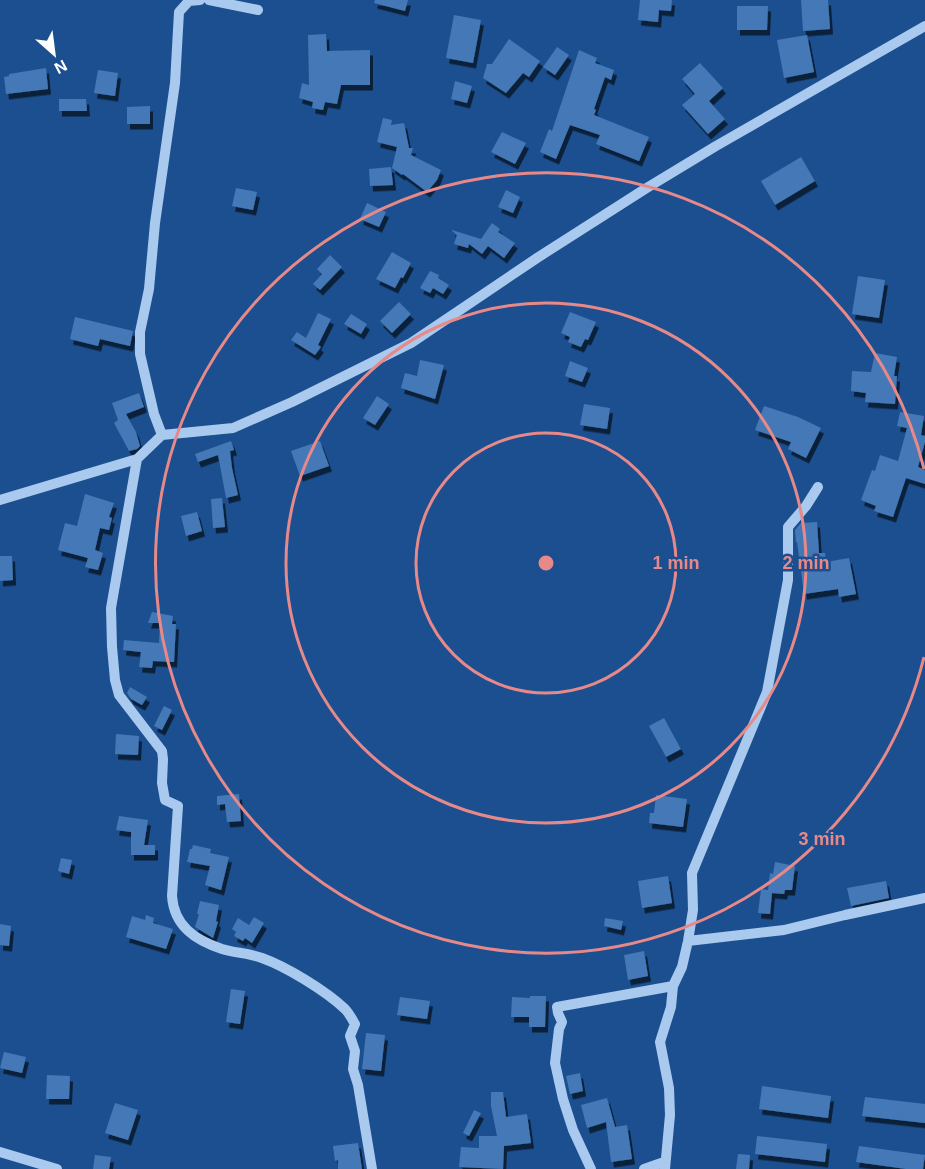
<svg xmlns="http://www.w3.org/2000/svg" width="925" height="1169" font-family="Arial,sans-serif">
	<style>
		.building { fill: #4478b7; filter: url(#shadow) }
		.lines { fill: none; stroke-linecap: round; stroke-linejoin: round }
		.minor { stroke: #a9c9ee; stroke-width: 10 }
		.ring { fill: none; stroke: #e88989; stroke-width: 3 }
		.centre { fill: #e88989; stroke: #1b4f8f; stroke-width: 3 }
		.ring-label { font-size: 18px; text-anchor: middle; font-weight: bold; fill: #e88989; stroke: #1b4f8f; stroke-width: 5; stroke-linejoin: round; paint-order: stroke }
	</style>
	<defs>
		<filter id="shadow"><feDropShadow dx="3" dy="5.5" stdDeviation="0" flood-color="#0009"/></filter>
	</defs>
	<rect width="100%" height="100%" fill="#1b4f8f"/>
	<!-- building -->
	<path class="building" d="M375 0H408L405 11 374 3Z
		M640 0H672L671 11 659 10 658 22 638 20Z
		M801 0H828L830 29 803 31Z
		M737 6H768L767 30H737Z
		M454 15 481 20 473 63 446 58Z
		M326 34 327 51 370 50V85H341L337 104 325 102 323 110 312 108 313 102 299 98 302 83 309 85 308 35Z
		M807 35 814 72 784 78 777 40Z
		M509 39 540 61 529 77 523 73 506 93 483 78 487 64H492Z
		M557 47 569 55 555 75 543 67Z
		M579 50 597 58 595 63 614 70 611 80 605 77 594 109 596 110 594 115 649 137 639 161 596 144 600 135 570 125 556 159 540 152 549 129 552 131Z
		M700 63 723 88 709 101 725 119 708 134 682 105 695 94 682 79Z
		M46 68 48 89 6 94 4 77 9 76V74Z
		M98 70 118 73 115 96 94 93Z
		M455 81 472 86 467 103 451 99Z
		M59 99H86L87 111H59Z
		M150 106V124H127V107Z
		M383 118 392 120 391 125 404 123 409 148H413L411 155 441 170 437 180 427 192 403 174 402 175 392 168 397 147 377 142Z
		M502 132 526 143 515 164 491 152Z
		M801 157 815 181 775 205 761 181Z
		M391 167 393 185 370 186 369 169Z
		M236 188 257 192 253 210 232 206Z
		M506 190 520 197 513 213 498 207Z
		M367 203 386 212 379 227 360 219Z
		M492 223 500 229 498 232 515 243 504 258 488 246 482 254 469 244 468 248 454 244 457 235 452 231V230L481 239Z
		M392 252 411 263 403 278 401 277 395 288 376 279Z
		M330 255 342 267 320 290 313 284 322 274 317 269Z
		M430 271 439 275 438 278 449 285 443 294 433 288 430 293 420 288Z
		M858 276 885 280 879 318 852 314Z
		M399 302 411 314 392 333 380 321Z
		M570 312 596 322 588 340 585 339 581 347 568 342 570 337 561 333Z
		M318 313 331 319 318 345 321 347 315 355 291 340 297 332 306 338Z
		M351 314 367 324 361 334 344 324Z
		M75 317 133 331 130 346 100 339 98 346 70 339Z
		M875 353 897 357 894 376H897L895 404 865 402 866 393 851 391 852 371 871 372Z
		M420 360 444 365 435 399 401 388 405 373 417 376Z
		M570 361 588 368 582 382 565 376Z
		M139 393 144 407 126 414 136 432 140 446 137 449 129 451 114 423 118 420 112 403Z
		M377 396 389 404 375 425 363 418Z
		M584 404 610 408 607 429 580 425Z
		M764 406 798 417 821 428 806 458 788 449 791 442 755 430Z
		M900 412 924 416 921 435 925 436V442L918 467 925 470V484L906 478 893 517 874 511 876 506 861 500 872 470 875 471 880 455 898 461 907 428 897 426Z
		M231 441 234 450 230 451 232 468 238 495 226 498 218 455 198 462 195 454Z
		M320 441 329 466 300 476 291 451Z
		M85 494 114 503 109 517 112 518 109 530 100 528 95 550 103 553 98 570 85 567 88 558 58 550 65 523 77 526Z
		M222 498 225 527 213 528 211 499Z
		M197 512 202 531 186 536 181 516Z
		M817 522 819 553H825L826 562 849 558 856 594 839 597 838 589 804 594 797 542H796L795 530 801 523Z
		M0 556H12L13 580 0 581Z
		M152 612 173 616 172 624H176L174 662 153 661 152 668 139 667 141 652 123 650 124 640 159 643 160 623H148Z
		M130 687 147 697 142 705 131 699 127 693Z
		M164 706 172 710 162 730 154 726Z
		M664 718 681 749 666 757 649 726Z
		M116 734 139 736 138 755 115 754Z
		M239 794 241 821 227 822 225 804 217 805V796Z
		M656 795 687 799 683 827 649 823 650 813H654Z
		M119 816 148 820 144 845H155V855H131V832L116 830Z
		M193 845 211 849 210 853 229 857 221 890 205 885 210 866 187 862 190 849H192Z
		M61 858 72 860 69 874 58 871Z
		M775 862 795 866 792 890H785L784 894 772 893 770 914 758 913 761 889 768 890 770 873 773 874Z
		M668 876 672 903 642 908 638 881Z
		M886 881 889 898 851 906 847 888Z
		M200 901 219 905 216 921 218 922 213 938 195 927 199 914H197Z
		M146 915 154 918 153 923 173 929 166 949 126 937 132 916 145 920Z
		M254 917 264 923 252 943 245 938 243 941 234 936 236 932 232 929 238 918 249 925Z
		M605 918 623 921 621 930 604 926Z
		M0 924 11 926 9 946 0 945Z
		M644 951 648 976 628 980 624 955Z
		M231 989 245 991 240 1024 226 1022Z
		M530 996H546L545 1027H529V1017H511L512 997 530 998Z
		M400 997 430 1001 427 1019 397 1015Z
		M366 1033 385 1035 381 1071 362 1069Z
		M4 1052 26 1057 22 1073 0 1068Z
		M580 1073 583 1091 570 1094 566 1076Z
		M47 1075 70 1076 69 1099H46Z
		M762 1086 831 1096 828 1118 759 1109Z
		M491 1092H503L506 1117 527 1114 531 1143 504 1146 503 1169 459 1167 461 1147 479 1148V1136H497L491 1106Z
		M865 1097 925 1104V1123L862 1116Z
		M607 1098 615 1127 627 1125 632 1159 611 1162 606 1122 587 1128 581 1105Z
		M115 1103 138 1110 128 1140 105 1133Z
		M474 1110 481 1113 469 1136 463 1133Z
		M757 1136 827 1144 825 1162 755 1154Z
		M358 1143 362 1169H338V1160L335 1161 333 1146Z
		M859 1146 925 1155 923 1169H906L856 1162Z
		M738 1154 750 1155 749 1169H736Z
		M95 1155 111 1157 109 1169H93Z"/>
	<g class="lines">
		<!-- minor -->
		<path class="minor" d="M209 0 258 10
			M162 435 154 414 140 354V332L149 289 155 223 175 83 179 12 189 1 200 0
			M137 459 111 608 112 647 115 680 119 695 162 751 163 759 162 783 165 800 178 806 172 896C174 926 195 940 222 949 235 953 249 953 262 958 287 967 326 991 345 1009 349 1013 352 1019 355 1024L350 1036 355 1051 353 1069 358 1085 372 1169
			M0 500 137 459 162 435 233 428 292 402 411 343 537 258 645 189 716 146 925 26
			M688 941 784 930 845 915 925 898
			M0 1152 57 1169
			M591 1169 573 1130 563 1099 555 1063 559 1029 562 1022 558 1013 557 1007 673 986
			M644 1169 664 1162
			M665 1169 670 1115 669 1088 660 1042 671 1007 673 986 682 967 688 941 693 910 692 873 767 692 788 580V527L806 506 818 487"/>
	</g>
	<!-- distance rings -->
	<g class="ring">
		<circle cx="546" cy="563" r="130"/>
		<circle cx="546" cy="563" r="260"/>
		<path d="M924 657A390 390 0 1 1 924 469"/>
	</g>
	<circle cx="546" cy="563" r="9" class="centre"/>
	<g class="ring-label">
		<text x="676" y="569">1 min</text>
		<text x="806" y="569">2 min</text>
		<text x="822" y="845">3 min</text>
	</g>
	<!-- north arrow -->
	<g transform="translate(54 54) rotate(152)" stroke="#1b4f8f" stroke-width="4.5" paint-order="stroke">
	<path d="M0-4.5L10 22L0 15L-10 22Z" fill="#ffffff"/>
	<text y="-9" font-size="16" font-weight="bold" text-anchor="middle" fill="#ffffff">N</text>
	</g>
</svg>
